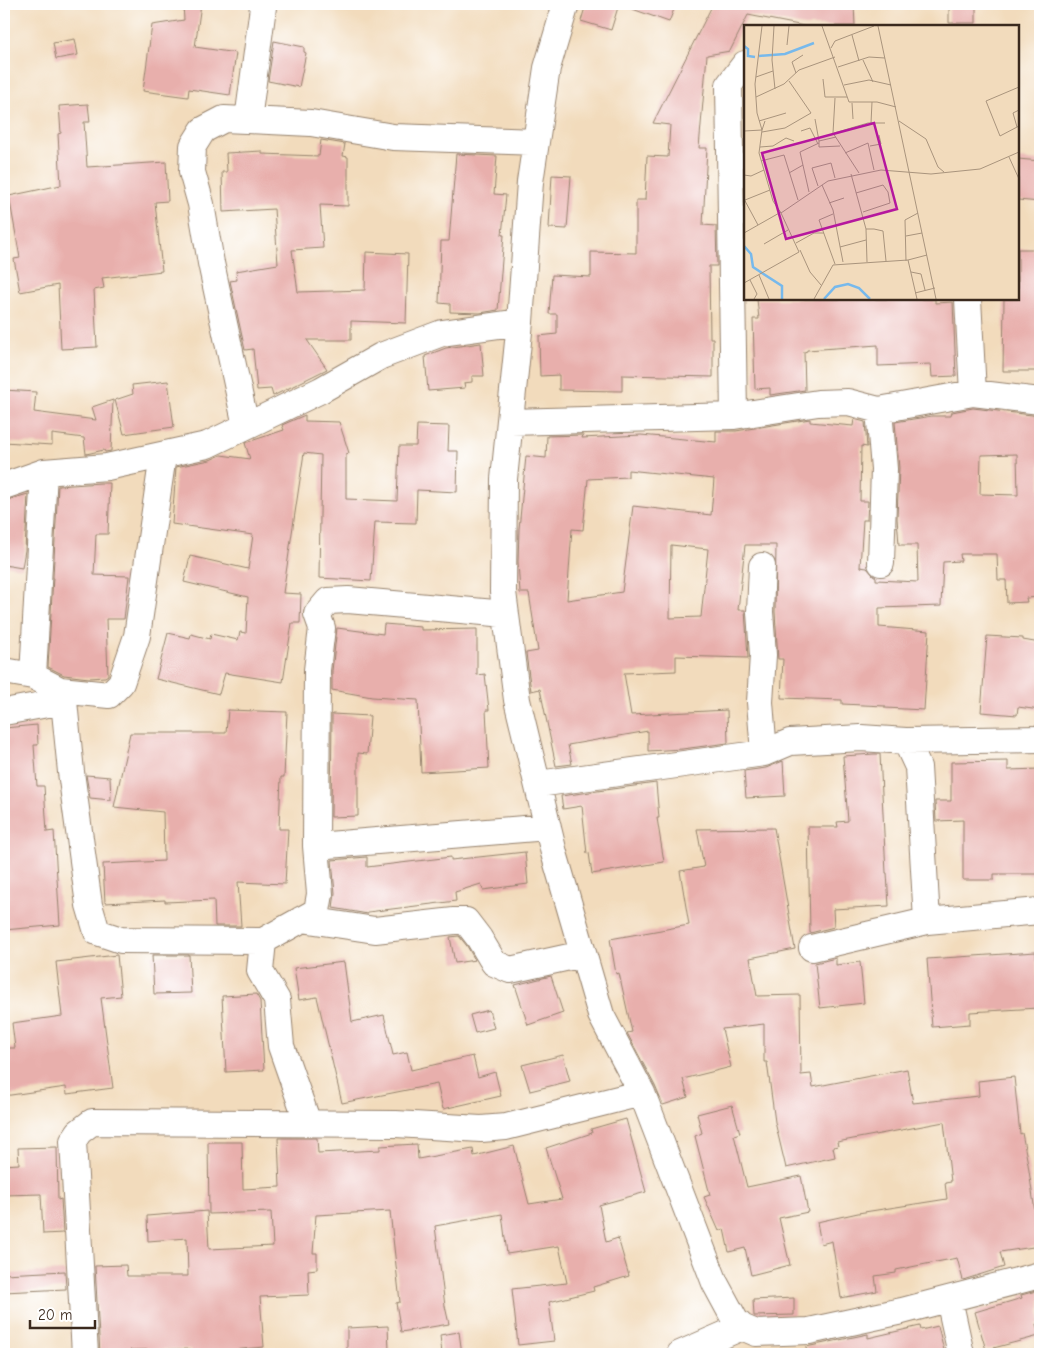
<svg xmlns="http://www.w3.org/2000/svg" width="1044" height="1358" font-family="'Comic Neue',sans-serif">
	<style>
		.building { fill: #e8afac; fill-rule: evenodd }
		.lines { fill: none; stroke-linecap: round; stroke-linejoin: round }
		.minor-casing { stroke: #96826d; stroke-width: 28 }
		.minor { stroke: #fff; stroke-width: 26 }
		.inset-river { fill: none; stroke: #77b9ec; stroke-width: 2.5 }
		.inset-road { fill: none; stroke: #a9947d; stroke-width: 1 }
		.view { fill: #b5179e; fill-opacity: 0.15; stroke: #b5179e; stroke-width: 2.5 }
		.inset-edge { fill: none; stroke: #3b2a1e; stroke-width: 2.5 }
	</style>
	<rect width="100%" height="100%" fill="#fff"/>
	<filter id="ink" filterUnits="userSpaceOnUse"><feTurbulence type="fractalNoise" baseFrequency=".02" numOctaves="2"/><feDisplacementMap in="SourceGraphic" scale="10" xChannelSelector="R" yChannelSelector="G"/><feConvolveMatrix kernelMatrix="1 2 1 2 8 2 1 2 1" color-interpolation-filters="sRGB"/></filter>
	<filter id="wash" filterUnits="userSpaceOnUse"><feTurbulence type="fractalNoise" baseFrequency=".0096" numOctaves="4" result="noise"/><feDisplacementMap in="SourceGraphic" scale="20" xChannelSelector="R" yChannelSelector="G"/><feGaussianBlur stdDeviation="1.12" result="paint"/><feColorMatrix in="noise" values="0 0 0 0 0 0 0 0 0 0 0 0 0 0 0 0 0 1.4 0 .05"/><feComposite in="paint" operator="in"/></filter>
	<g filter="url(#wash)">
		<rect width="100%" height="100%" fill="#f2dbbc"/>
		<g id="blocks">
			<!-- building -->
			<path class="building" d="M183 4H201L195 47 236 53 230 95 189 89 188 97 143 91 152 25 184 20Z
				M586 4H619L611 30 581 21Z
				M625 4H676L669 22 624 6Z
				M713 4H854L855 26H804L748 15 730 51 707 55 699 148H707L703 225 716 226 717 266H709L710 338H713V377L622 375V391L559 390V375L540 376 539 336 557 334V314H549L552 275 591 277V252L636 253V200H645L647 156 668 157 670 125 653 123Z
				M949 4H976V23H949Z
				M75 39 78 55 56 59 53 43Z
				M274 41 304 47V52L306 53 299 87 268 81Z
				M88 104 90 122H84L87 167 166 162 168 201 155 202 162 271 102 278 104 288 94 290 97 347 61 349 58 285 20 292 14 259 20 258 9 196 61 185 58 134 61 133 59 106Z
				M321 140 345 144 343 156 348 157V206L320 205 323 248 292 250 298 292 365 290 366 252 408 254 406 323 351 321V340H307L327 369 273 396 271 389 257 390 253 349 245 350 230 281 237 280 236 271 278 264 274 209 223 212 222 172H227L226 153 262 151V154L319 156Z
				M456 154 497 156 494 194 506 195 502 235H504L498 310 480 313 450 312V304L439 303 441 241H449Z
				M1018 159 1040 161V202L1018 200Z
				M552 175 571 176 567 229 549 228Z
				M1018 249H1040V371H1003L1004 299H1018Z
				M757 299H935V303L953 302 956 376 932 377 931 364 878 366V345L807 350V351L804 352 805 390 770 395V388L755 389 753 319H759Z
				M481 343 484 376H472V382L464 383 465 388 428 391 425 356 446 348Z
				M168 381 174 427 124 434 115 400 133 394 132 385Z
				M4 390 36 392 34 412 96 420 92 407 113 400 111 451 105 452 104 450 86 454 84 438 52 434V445L4 442Z
				M973 408 1040 416V597L1026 598 1027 602 1007 603 1006 580H998L997 554H960L961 561 943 562 941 606 879 608V627L929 631 924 710 885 708V706L842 704V700L781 698 783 659H778L775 612 776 545H745L738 610H745L748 658 676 656V671L624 673 631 715 727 710 728 743 682 749 648 751V731L568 745 572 764 556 766 540 689 531 691 526 653 538 651 529 593H520L518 562 519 529 526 456 546 458 547 436 583 435 582 438 641 435 716 442V431H736L810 419V422L853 426 854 419 865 422 867 447 861 446 860 501H868L867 520H863L860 567 867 568 873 575 876 577V580L918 582 917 545H899L897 518 899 468 895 422 932 416H951L952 412ZM1017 454 1018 495 980 494 981 455ZM628 470 714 479 711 515 633 506 622 592 567 600 572 529 583 530 588 479 628 477ZM671 545 708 549 701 617 670 618Z
				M305 415V421L339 422 349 453 346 454V499L397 501 399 446H416L417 425 449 426 448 451H458L457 492 417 490 416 523 375 522 371 581 319 578 321 455 304 453 283 593 301 594 300 623H292L283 682 225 673 219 694 156 679 168 633 190 638 191 634 210 639 211 634 238 640 240 632 246 633 248 597 184 582 190 556 248 569 253 535 172 524 176 467 210 460 221 455 250 459 245 443 284 430 282 425Z
				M101 483H110L108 534H96L94 575 129 576 124 619H106L108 675 105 677 89 678 64 675 48 667 58 486Z
				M28 494 25 550 22 568 4 565V501Z
				M384 624 421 627V630L477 629V675L485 674 489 710H486L489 768 421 772 418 700 372 697 332 690V671L337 628 383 634Z
				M987 636 1023 638V640L1040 643V710L1018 707 1017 715 981 712Z
				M228 710 287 712 284 777H281L279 829H288L285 884 238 882 241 926H215L214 900 165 902V900L105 903 103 864 164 861 163 812 114 807 130 733H226Z
				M332 714 370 716 367 754 358 753V816L331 817Z
				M37 725 38 745H34L37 786H44L47 832 54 831 60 925 4 930V728Z
				M874 754H880L886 873H887L889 906 833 909 834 927 810 933 808 827H838L837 822 848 821 843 756Z
				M783 761 785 796 746 798 744 771 766 768Z
				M1008 761V770L1040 769V874H994V880H963V820L936 821 935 801H951V762Z
				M86 775 110 777 111 800 90 798Z
				M656 783 659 818H657L664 862 592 874 589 853 587 854 582 806 563 809 561 796Z
				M774 828 795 949 750 958 757 996 800 995 801 1075 811 1074 813 1087 907 1069 913 1103 979 1096 978 1081 1014 1077 1020 1134 1022 1133 1028 1164 1040 1246 1000 1252 1004 1267 963 1280 957 1258 926 1264 896 1270V1273L875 1276 877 1291 841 1298 832 1241 821 1244 817 1222 858 1213 947 1199 945 1183 951 1182 944 1122 837 1142 838 1146 833 1147 835 1157 786 1168 775 1122 767 1062H764V1024L722 1029 731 1067 683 1079 688 1097 663 1105 655 1086 627 1033 632 1032 619 973 616 974 610 939 689 925 680 871 704 867 697 829Z
				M525 852 528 884 483 890 481 884 455 892 456 901 368 912V914L333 908 335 893 332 860 367 857V867L451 857V860Z
				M459 936 467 946 475 960 455 963 450 937Z
				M1036 952 1038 1008 970 1012V1024L932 1027 927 959Z
				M117 955 121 996 101 998 113 1088 67 1094 66 1087 4 1096V1048H15L12 1023 62 1016 56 962Z
				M152 955H189L191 993 154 994Z
				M836 958V965L860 962 864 1003 820 1008 815 963Z
				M344 962 352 1022 384 1015 393 1055 407 1052 411 1070 473 1056 478 1077 495 1072 501 1096 443 1109 437 1084 342 1103 317 997 299 1000 294 968Z
				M551 976 563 1013 528 1025 515 985Z
				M256 994 260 1001 264 1070 226 1072 222 996Z
				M489 1010 494 1028 475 1033 470 1015Z
				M563 1055 570 1081 530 1091 522 1065Z
				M732 1105 740 1133 734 1135 747 1187 801 1176 808 1212 779 1218 790 1265 751 1275 745 1248 729 1252 724 1229 719 1231 704 1197 710 1195 695 1136 702 1133 697 1114Z
				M626 1119 646 1192 599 1205 606 1242 618 1238 629 1276 593 1287 594 1291 549 1302 554 1341 518 1345 512 1289 567 1283 559 1246 507 1254 502 1214 435 1226 445 1306 449 1324 401 1332 396 1303 400 1302 390 1211 316 1215 313 1253H317V1269L308 1270 309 1295 260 1297 264 1347 212 1352 213 1354H192L191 1349 130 1350V1354H100L95 1266 126 1265 127 1276H188L187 1238 148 1241 147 1216 207 1211 209 1249 273 1246 271 1212 209 1214 208 1142H242L243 1189 280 1187 278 1138H317L318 1153 380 1150V1146L417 1144 418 1159 473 1149 474 1156 514 1146 529 1204 562 1199 546 1148 592 1133 591 1129Z
				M57 1147 58 1200 61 1199 63 1233 43 1234 41 1194 4 1195V1165L19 1164 18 1148Z
				M65 1271 66 1289 4 1292V1274Z
				M1040 1290V1323L1036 1324 1039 1336 986 1350 975 1312 1022 1298 1021 1295Z
				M794 1298V1315L754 1316 753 1300Z
				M388 1326 389 1350H383V1354H347V1328Z
				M920 1326 921 1330 938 1326 945 1354H807L806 1347 868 1334V1338Z
				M459 1332 462 1354H442L440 1335Z"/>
		</g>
	</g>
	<g filter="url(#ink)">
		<use href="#blocks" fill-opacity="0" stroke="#96826d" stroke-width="1"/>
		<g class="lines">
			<defs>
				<path id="minor" d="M566 4 547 68 530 182 520 322 504 479 503 592 517 700 554 853 601 1015 642 1093 715 1283 735 1320 742 1327 756 1333 809 1331 902 1311 1040 1275
					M248 120 263 7 262 4
					M968 299 973 393
					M879 410 884 469 881 563
					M734 416 729 85 745 64
					M510 422 734 416 818 403 848 402 879 410 973 393 1040 401
					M246 426 211 263 201 204 192 172 193 146 203 130 224 119 311 123 393 137 536 142
					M44 472 33 676 60 690 109 695 121 683 137 636 163 455
					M4 486 44 472 107 467 207 445 321 390 381 356 442 333 520 322
					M762 566 760 612 763 655 760 702 764 753
					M506 614 348 600 328 601 317 614 322 628 317 670 316 846 548 827
					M4 671 33 676
					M60 690 64 701 71 772 89 905 97 932 121 940 263 941 317 911 320 894 316 846
					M4 712 64 701
					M906 741 918 767 927 921 1040 911
					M538 784 764 753 790 742 861 738 906 741 1040 739
					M302 919 375 930 454 921H466L479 938 494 963 510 970 583 954
					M263 941 260 971 277 1000 281 1046 308 1123
					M812 948 927 921
					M949 1299 961 1354
					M85 1354 73 1141 79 1132 92 1122 396 1124 481 1129 506 1127 642 1093
					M680 1354 742 1327"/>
			</defs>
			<!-- minor casing -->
			<use href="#minor" class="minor-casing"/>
			<!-- minor -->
			<use href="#minor" class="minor"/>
		</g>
	</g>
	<!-- overview -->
	<g transform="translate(744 25)">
		<rect width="275" height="275" fill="#f2dbbc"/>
		<path class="inset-river" d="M0 21 4 24V31L11 32M15 31 41 29 70 18M0 221 7 229 9 242 38 261V274M80 274 91 262 104 259 115 263 126 274"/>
		<path class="inset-road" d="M18 1 11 59 13 88 18 105 15 128 29 176 37 188M30 1 28 35 31 64M78 1 105 77H133L152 82M134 1 192 274M108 10 115 36M43 20 45 1M87 23 91 16 130 1M119 35 129 57M94 42 125 32 141 33M52 48 48 37 59 30M12 52 29 46M79 54 81 72H103M100 60 125 55 147 60M275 62 242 76 256 111 275 101M12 72 40 59 55 45 91 32M91 73 89 108 115 148M108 78 109 94M71 94 75 116M15 96 42 88M155 96 182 114 194 142 200 147M127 98 128 77M273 102 269 88 275 85M0 106 18 105 21 96M57 106 66 103 74 119M18 107 41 103 67 88 45 56M90 108 124 98H141M92 112 75 116V122L96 121M126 121 137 119 135 110M16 122 29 121 42 113 50 116M101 128 124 118 130 145M265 132 275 154M17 136 40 130 54 175M45 148 59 140M107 149 122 204M0 150 7 151 20 145M78 160 89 185 99 237M74 161 68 143 87 138 91 153M65 167 56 127 75 118M112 168 139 160 144 167 146 178 119 187M0 174 14 200M1 175 26 165M85 178 100 173M89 189 75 195 91 239M0 208 37 187M162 211 178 208M52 218 70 208H80M20 219 44 205M96 222 122 215M56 225 66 247 77 260M164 235 183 230M162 236 161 195 174 188M123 237 122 204H130L139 206 142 236M167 247 177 249 181 265M15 250 25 274M6 255 13 269 10 274M0 258 55 227 37 188 84 156 137 145 187 149 236 144 275 127M171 268 191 263M70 274 89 240 164 235 173 274"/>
		<path class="view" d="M130 98 153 184 42 214 18 128Z"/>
		<rect width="275" height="275" class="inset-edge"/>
	</g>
	<!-- margin -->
	<rect width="1044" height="1358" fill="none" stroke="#fff" stroke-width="20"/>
	<!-- scale -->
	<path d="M30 1320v8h65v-8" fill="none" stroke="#3b2a1e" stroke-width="2.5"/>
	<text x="38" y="1320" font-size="15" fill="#3b2a1e" stroke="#ffffff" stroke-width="4" paint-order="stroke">20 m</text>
</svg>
